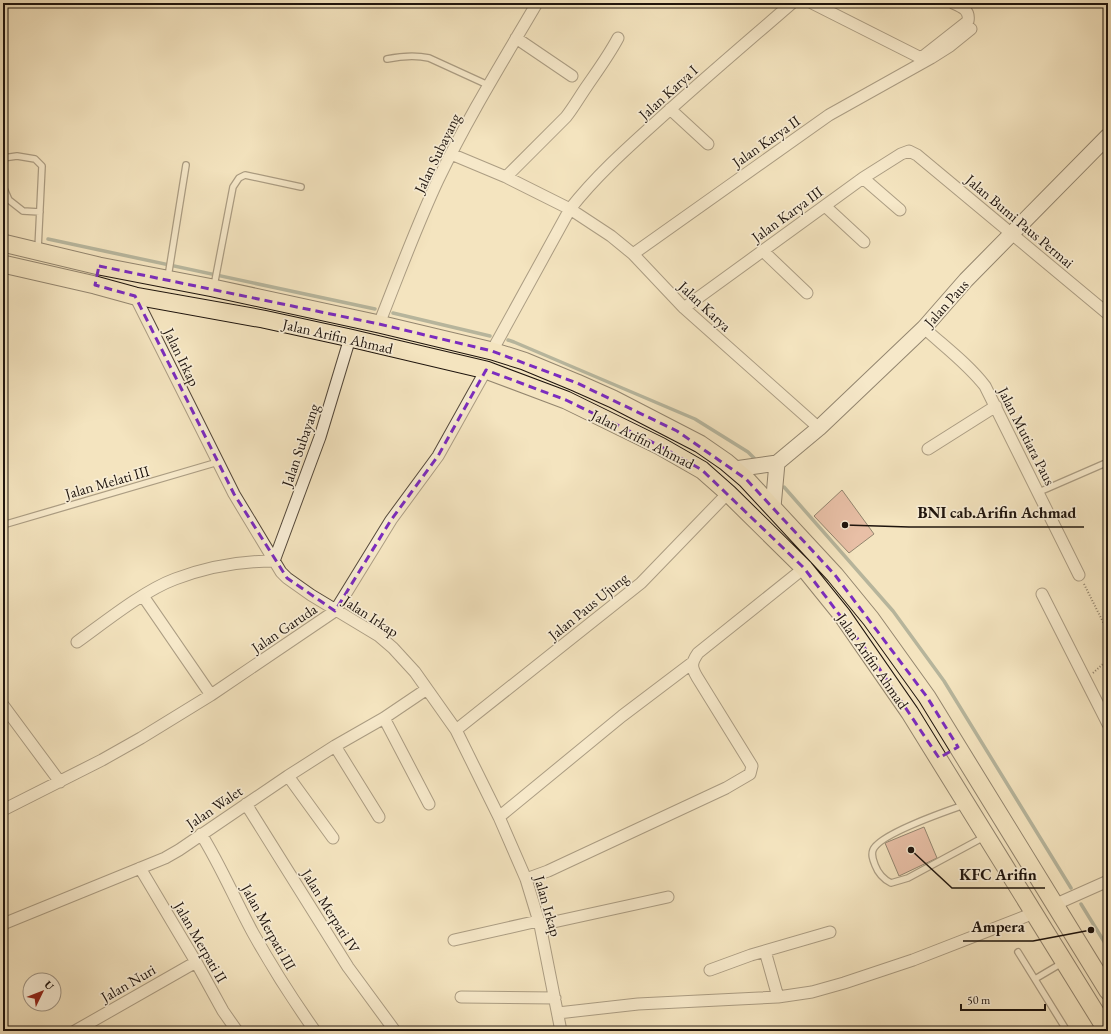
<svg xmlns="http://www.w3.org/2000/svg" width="1111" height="1034" font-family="'EB Garamond',serif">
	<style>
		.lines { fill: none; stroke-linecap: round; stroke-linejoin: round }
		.stream { stroke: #6a7b6f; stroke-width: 3.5 }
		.building { fill: #d99388; stroke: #1e140d }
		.lane-casing { stroke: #54483a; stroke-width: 8 }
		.street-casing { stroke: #54483a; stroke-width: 13 }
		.secondary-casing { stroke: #1e140d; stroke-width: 17 }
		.primary-casing { stroke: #1e140d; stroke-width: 19 }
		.path { stroke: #1e140d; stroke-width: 2; stroke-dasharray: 1 2; stroke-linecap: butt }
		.lane { stroke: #f8edd5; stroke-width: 5.5 }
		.street { stroke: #f8edd5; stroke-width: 11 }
		.secondary { stroke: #f8edd5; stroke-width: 15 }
		.primary { stroke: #f4e4bf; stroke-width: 17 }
		.marked { fill: none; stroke: #7b2cbf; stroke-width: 3; stroke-dasharray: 8 5; stroke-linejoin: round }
		.labels { text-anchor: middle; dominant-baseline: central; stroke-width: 3.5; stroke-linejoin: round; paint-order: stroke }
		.street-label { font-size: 15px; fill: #1e140d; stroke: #f8edd5 }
		.leader { fill: none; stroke: #1e140d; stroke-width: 1.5 }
		.callout-dot { fill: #1e140d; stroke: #f8edd5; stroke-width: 1.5 }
		.callout-label { font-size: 16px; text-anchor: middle; font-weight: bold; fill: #1e140d; stroke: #f8edd5; stroke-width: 3.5; stroke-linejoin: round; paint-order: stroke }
	</style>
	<rect width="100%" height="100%" fill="#f4e4bf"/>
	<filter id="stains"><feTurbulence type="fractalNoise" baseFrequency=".005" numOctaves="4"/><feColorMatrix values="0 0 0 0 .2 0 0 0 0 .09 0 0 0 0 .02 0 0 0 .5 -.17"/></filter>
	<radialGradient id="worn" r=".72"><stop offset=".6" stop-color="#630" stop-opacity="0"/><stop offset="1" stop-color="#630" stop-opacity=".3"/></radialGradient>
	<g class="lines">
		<!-- stream -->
		<path class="stream" d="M48 239 375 309
			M393 313 490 336
			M508 340 514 342 695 419 748 452 754 458
			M784 487 893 611 944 681 1071 888
			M1081 904 1108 948"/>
	</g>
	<!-- building -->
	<path class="building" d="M842 490 874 534 849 553 814 516Z
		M924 827 937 858 899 876 885 843Z"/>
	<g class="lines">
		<defs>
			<path id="lane" d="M387 59C402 56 415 55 429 58L488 85
				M3 158 17 156 35 159 42 166 38 249
				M3 186 9 200 23 211 40 212
				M168 277 186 165
				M214 286 233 187 239 178 245 175 301 187
				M1039 492 1108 462
				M3 525 218 462
				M964 805C947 811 879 834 873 850 871 855 873 860 875 865 878 873 883 879 891 883L908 878 984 837
				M1018 952 1067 1031
				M1035 979 1062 963"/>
			<path id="street" d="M812 3 921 58 968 21C970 10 962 7 953 3
				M516 38 572 76
				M670 109 708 144
				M451 154 506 177 570 209 611 236 633 254 684 308 819 428
				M506 177 566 117C574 107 580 96 587 86 598 70 609 55 618 38
				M863 178 900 210
				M825 206 864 242
				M763 251 807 293
				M633 254 829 115 931 58 950 46 971 29
				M135 296 234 494 281 572 287 578 311 595 379 636 393 648 415 672 456 730 499 817 526 879 540 925 561 1031
				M684 308 863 178 901 154 909 151 917 155 1108 314
				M379 324C398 276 416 227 438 180 467 119 503 61 537 3
				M924 328C945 347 968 364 985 386L1079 575
				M492 351 570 209C595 177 625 150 655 123 700 82 746 43 792 3
				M928 449 996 406
				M1042 594 1108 724
				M143 596 211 695
				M77 642C105 622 143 591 175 579 207 567 240 561 274 561L320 437 350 338
				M3 705 60 782
				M384 718 429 804
				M456 730 641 583 728 493
				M335 746 379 817
				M288 776 333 838
				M246 804 348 967 395 1031
				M3 810 102 760 141 738 211 695 335 611 391 520 438 456 486 370
				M499 817 622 716 692 663
				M201 834C221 866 235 900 253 933 272 967 293 1000 315 1031
				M140 868 196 962 223 1011 237 1031
				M526 879 548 871 726 788 750 774 752 766 697 677C691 667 691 663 698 653L804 568
				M1054 905 1108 881
				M3 924 165 858 179 850 288 776 335 746 384 718 427 689
				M540 925 668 897
				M454 940 538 921
				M765 951 778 997
				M710 970 751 955 830 932
				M461 997 555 998
				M558 1013 638 1004 778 997 812 992 844 983 913 960 1034 913
				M75 1031 196 962"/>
			<path id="secondary" d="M735 469 777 463 819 428 924 328 966 280 1108 136
				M773 507 777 463"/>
			<path id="primary" d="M3 243 99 266 213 288 379 324 492 351 524 361 577 383 613 399 700 444 726 462 746 479 835 575 871 619 927 697 1108 991
				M3 264 95 285 135 296 263 319 350 338 486 370 566 400 660 446 702 470 728 493 804 568 842 615 910 713 1107 1031"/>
		</defs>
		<!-- lane casing -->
		<use href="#lane" class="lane-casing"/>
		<!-- street casing -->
		<use href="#street" class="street-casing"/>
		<!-- secondary casing -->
		<use href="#secondary" class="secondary-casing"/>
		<!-- primary casing -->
		<use href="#primary" class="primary-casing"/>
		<!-- path -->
		<path class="path" d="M1084 584 1108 632
			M1093 673 1103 664 1108 655"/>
		<!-- lane -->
		<use href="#lane" class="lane"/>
		<!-- street -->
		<use href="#street" class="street"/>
		<!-- secondary -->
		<use href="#secondary" class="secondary"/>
		<!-- primary -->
		<use href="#primary" class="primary"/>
	</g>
	<!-- marked area -->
	<path d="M0 0H1111V1034H0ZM99 266 379 324 492 351 577 383 677 431 746 479 835 575 927 697 958 747 939 758 873 659 804 568 702 470 660 446 566 400 486 370 438 456 391 520 335 611 287 578 234 494 135 296 95 285Z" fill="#f4e4bf" fill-opacity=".55" fill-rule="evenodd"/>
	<path class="marked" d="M99 266 379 324 492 351 577 383 677 431 746 479 835 575 927 697 958 747 939 758 873 659 804 568 702 470 660 446 566 400 486 370 438 456 391 520 335 611 287 578 234 494 135 296 95 285Z"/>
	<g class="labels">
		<!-- street labels -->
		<g class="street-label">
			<text transform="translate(668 92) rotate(-42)">Jalan Karya I</text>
			<text transform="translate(766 141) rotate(-35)">Jalan Karya II</text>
			<text transform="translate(437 153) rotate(-64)">Jalan Subayang</text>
			<text transform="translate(787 214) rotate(-36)">Jalan Karya III</text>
			<text transform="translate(1020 221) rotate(40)">Jalan Bumi Paus Permai</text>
			<text transform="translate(946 303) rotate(-48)">Jalan Paus</text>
			<text transform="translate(705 306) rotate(43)">Jalan Karya</text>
			<text transform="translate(338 336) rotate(13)">Jalan Arifin Ahmad</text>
			<text transform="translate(182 357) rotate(64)">Jalan Irkap</text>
			<text transform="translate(1027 436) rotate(63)">Jalan Mutiara Paus</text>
			<text transform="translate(643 439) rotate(27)">Jalan Arifin Ahmad</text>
			<text transform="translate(300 445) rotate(-71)">Jalan Subayang</text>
			<text transform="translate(107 482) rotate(-16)">Jalan Melati III</text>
			<text transform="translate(588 606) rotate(-39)">Jalan Paus Ujung</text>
			<text transform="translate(371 616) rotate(33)">Jalan Irkap</text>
			<text transform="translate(284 628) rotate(-34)">Jalan Garuda</text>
			<text transform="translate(873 661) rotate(55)">Jalan Arifin Ahmad</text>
			<text transform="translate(214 807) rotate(-34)">Jalan Walet</text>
			<text transform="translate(548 906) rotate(74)">Jalan Irkap</text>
			<text transform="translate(331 911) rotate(58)">Jalan Merpati IV</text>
			<text transform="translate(269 927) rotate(61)">Jalan Merpati III</text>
			<text transform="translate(201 942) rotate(60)">Jalan Merpati II</text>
			<text transform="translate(128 983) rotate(-30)">Jalan Nuri</text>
		</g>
	</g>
	<!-- callouts -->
	<path class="leader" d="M845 525L909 527H1084M911 850L952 888H1045M1091 930L1033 941H963"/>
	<g class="callout-dot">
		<circle cx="845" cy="525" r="4"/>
		<circle cx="911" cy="850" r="4"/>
		<circle cx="1091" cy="930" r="4"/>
	</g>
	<g class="callout-label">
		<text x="997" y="518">BNI cab.Arifin Achmad</text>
		<text x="998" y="880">KFC Arifin</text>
		<text x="998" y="932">Ampera</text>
	</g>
	<!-- margin -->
	<rect width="1111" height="1034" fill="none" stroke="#f4e4bf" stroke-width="16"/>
	<rect x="4" y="4" width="1103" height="1026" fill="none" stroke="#1e140d" stroke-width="2"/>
	<rect x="8" y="8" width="1095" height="1018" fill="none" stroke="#1e140d"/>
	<!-- north arrow -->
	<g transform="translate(42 992) rotate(47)"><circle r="19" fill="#f8edd5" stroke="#a19685"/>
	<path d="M0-3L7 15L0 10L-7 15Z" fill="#8f2418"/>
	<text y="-6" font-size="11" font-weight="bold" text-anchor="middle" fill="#1e140d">U</text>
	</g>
	<!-- scale -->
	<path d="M961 1004v6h84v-6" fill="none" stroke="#1e140d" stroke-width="2"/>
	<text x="967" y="1004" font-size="12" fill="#1e140d" stroke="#f8edd5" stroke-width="3" paint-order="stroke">50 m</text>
	<rect width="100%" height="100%" filter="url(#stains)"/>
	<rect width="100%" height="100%" fill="url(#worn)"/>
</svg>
